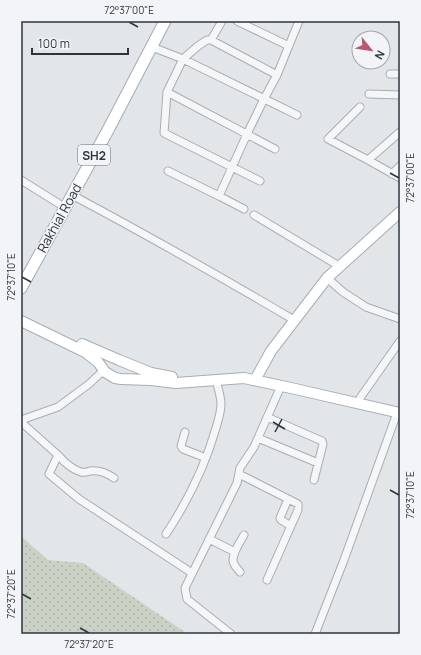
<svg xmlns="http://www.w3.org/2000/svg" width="421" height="655" font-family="Manrope,sans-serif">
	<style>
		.grass { fill: url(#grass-dots) }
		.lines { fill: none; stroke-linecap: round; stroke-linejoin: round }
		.street-casing { stroke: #a8adb3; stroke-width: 9 }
		.secondary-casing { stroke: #a8adb3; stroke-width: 12 }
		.primary-casing { stroke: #a3abb3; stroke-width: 13 }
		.street { stroke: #f5f6f8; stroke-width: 7 }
		.secondary { stroke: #fff; stroke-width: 10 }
		.primary { stroke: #fff; stroke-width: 11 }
		.ticks { fill: none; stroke: #2c353f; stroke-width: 1.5 }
		.labels { text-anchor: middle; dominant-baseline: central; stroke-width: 3; stroke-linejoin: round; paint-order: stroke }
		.shield { fill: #f2f4f7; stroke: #676e76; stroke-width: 1 }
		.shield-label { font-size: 12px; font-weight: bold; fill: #2c353f }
		.street-label { font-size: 13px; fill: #2c353f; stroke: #f2f4f7 }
		.neatline { fill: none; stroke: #2c353f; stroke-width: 1.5 }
		.ticks-label { font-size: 10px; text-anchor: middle; fill: #2c353f }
	</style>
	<defs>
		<pattern id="grass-dots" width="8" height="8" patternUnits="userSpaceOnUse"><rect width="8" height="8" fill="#c9d2c4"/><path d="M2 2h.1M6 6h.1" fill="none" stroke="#adb5a9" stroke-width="1.8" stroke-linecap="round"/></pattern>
	</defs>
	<rect width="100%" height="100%" fill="#e2e6e9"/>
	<!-- grass -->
	<path class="grass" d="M21 536 48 560 83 563 188 634H21Z"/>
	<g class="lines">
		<defs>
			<path id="street" d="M222 21 211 40H207L198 46 183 59 167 92 164 133 260 181
				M237 21 289 46
				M211 40 277 75
				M152 47 183 59 297 115
				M390 74H400
				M167 92 275 149
				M369 94 400 95
				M360 107 328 139 368 160 400 178
				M368 160 400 132
				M168 171 219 196
				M392 174 400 166
				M21 180 61 205
				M72 195C147 235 221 277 294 320
				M244 209 219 196 247 134 264 99 277 75 299 21
				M254 215 339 266
				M327 278 343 292 366 307 400 319
				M360 398 400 341
				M267 417 322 441 323 444 314 480
				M21 420 58 407 89 384 104 370
				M21 422 58 455 49 474 79 499 192 573
				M185 432 181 446 183 449 206 458
				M258 438 318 463
				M58 455C64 462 71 469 81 472 84 473 87 472 90 471 100 470 106 473 114 478
				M239 474 298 504V510L267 580
				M288 499 280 518 281 520 291 526
				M166 534C188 501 205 466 216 428 218 421 221 412 221 404 221 397 218 388 216 380
				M209 539 235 552
				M240 572C237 568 233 565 233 560 233 552 240 542 244 535
				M231 634 187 599 185 588 237 483 240 468 254 447 281 386
				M315 634 344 560 397 413"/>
			<path id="secondary" d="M21 321 85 352 98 362 105 372 115 378 121 379 151 380 176 383 244 378 291 388 400 413
				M82 344 119 360 151 373 172 377
				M255 380 271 351 327 278 400 212"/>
			<path id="primary" d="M21 288 108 130 165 21"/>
		</defs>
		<!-- street casing -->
		<use href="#street" class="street-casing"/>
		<!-- secondary casing -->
		<use href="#secondary" class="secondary-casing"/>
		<!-- primary casing -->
		<use href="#primary" class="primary-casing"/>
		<!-- street -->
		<use href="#street" class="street"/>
		<!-- secondary -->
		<use href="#secondary" class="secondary"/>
		<!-- primary -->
		<use href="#primary" class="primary"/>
	</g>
	<!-- ticks -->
	<path class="ticks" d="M129 22 138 27M390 173 399 178M22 277 31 282M273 422 285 429M275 432 282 419M390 490 399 495M22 594 31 599M80 628 89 633"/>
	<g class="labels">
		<!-- shield labels -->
		<rect class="shield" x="78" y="145" width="32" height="20" rx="3"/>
		<g class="shield-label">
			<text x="94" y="155">SH2</text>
		</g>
		<!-- street labels -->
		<g class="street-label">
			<text transform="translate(59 218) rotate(-61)">Rakhial Road</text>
		</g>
	</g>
	<!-- border -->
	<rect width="421" height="655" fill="none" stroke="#f2f4f7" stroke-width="44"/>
	<!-- north arrow -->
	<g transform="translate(371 50) rotate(120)"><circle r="19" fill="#f2f4f7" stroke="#a3a8ad"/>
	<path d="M0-3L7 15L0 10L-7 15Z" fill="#bf566f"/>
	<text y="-6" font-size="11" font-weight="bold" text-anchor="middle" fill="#2c353f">N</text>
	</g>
	<!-- scale -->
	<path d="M32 48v6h96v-6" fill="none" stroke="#2c353f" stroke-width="2"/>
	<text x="38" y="48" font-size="12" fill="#2c353f" stroke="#f2f4f7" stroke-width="3" paint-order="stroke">100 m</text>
	<rect x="22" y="22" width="377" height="611" class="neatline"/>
	<g class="ticks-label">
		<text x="129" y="14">72°37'00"E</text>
		<text transform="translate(410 178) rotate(-90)" y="4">72°37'00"E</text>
		<text transform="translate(11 277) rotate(-90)" y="4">72°37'10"E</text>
		<text transform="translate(410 495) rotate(-90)" y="4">72°37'10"E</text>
		<text transform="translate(11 594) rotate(-90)" y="4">72°37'20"E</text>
		<text x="89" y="648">72°37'20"E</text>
	</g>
</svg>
